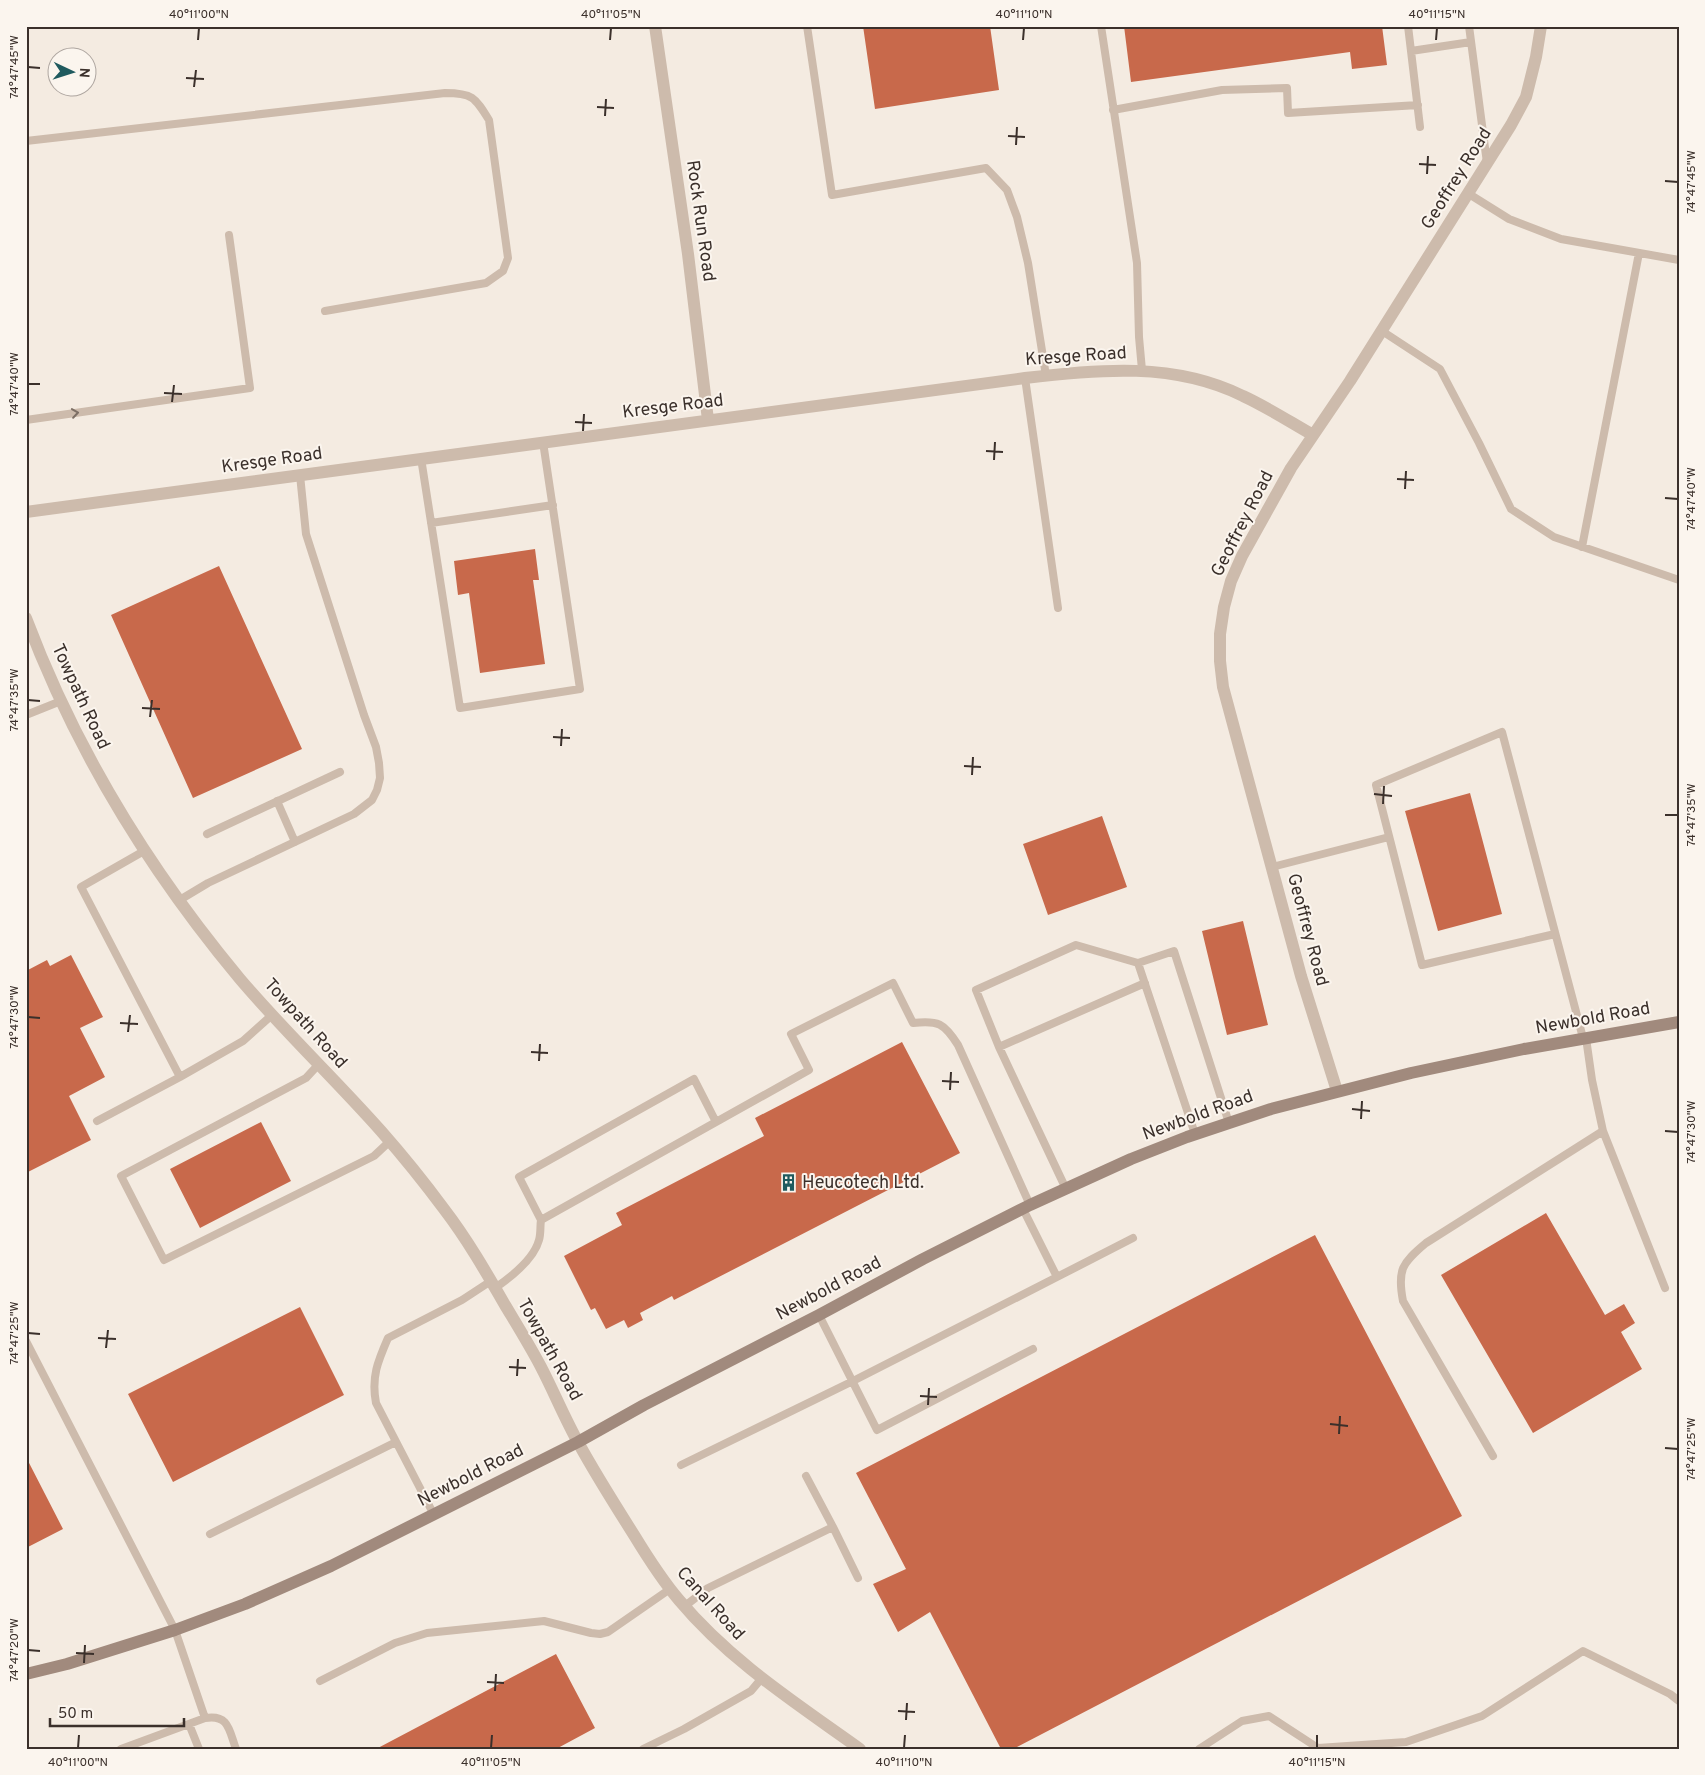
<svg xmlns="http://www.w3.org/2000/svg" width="1705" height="1775" font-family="Overpass,sans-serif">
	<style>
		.building { fill: #c8694b }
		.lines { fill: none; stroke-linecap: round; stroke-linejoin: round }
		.service { stroke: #cdbbac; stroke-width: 8 }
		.minor { stroke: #cdbbac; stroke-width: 12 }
		.secondary { stroke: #a18a7d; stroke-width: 12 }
		.oneway { stroke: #7d6f65 }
		.ticks { fill: none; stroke: #3b302b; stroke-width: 2 }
		.labels { text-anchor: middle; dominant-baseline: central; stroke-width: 4; stroke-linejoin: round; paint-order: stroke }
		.street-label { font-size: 18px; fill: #3b302b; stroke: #fbf5ee }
		.poi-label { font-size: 18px; fill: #3b302b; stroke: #fbf5ee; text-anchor: start }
		.neatline { fill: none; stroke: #3b302b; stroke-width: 2 }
		.ticks-label { font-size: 12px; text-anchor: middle; fill: #3b302b }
	</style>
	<rect width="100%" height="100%" fill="#f4ebe1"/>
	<!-- building -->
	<path class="building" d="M863 26H990L999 90 875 109Z
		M1124 26H1382L1387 65 1352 69 1350 52 1131 82Z
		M535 549 539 580H533L545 664 480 673 469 593 458 595 454 561Z
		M219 566 302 749 193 798 111 615Z
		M1470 793 1502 914 1438 931 1405 811Z
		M1102 816 1127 887 1048 915 1023 844Z
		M1243 921 1268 1025 1227 1035 1202 931Z
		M71 955 103 1017 80 1028 105 1077 69 1096 91 1140 26 1173V971L47 960 50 966Z
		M902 1042 960 1153 674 1300 672 1296 640 1313 643 1320 628 1328 624 1320 606 1329 595 1308 591 1310 564 1256 622 1225 616 1213 764 1136 755 1118Z
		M261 1122 291 1181 200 1228 170 1169Z
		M1546 1213 1605 1315 1624 1304 1635 1323 1621 1332 1642 1369 1533 1433 1441 1275Z
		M1315 1235 1462 1516 1013 1749H1001L930 1612 898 1632 873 1584 906 1569 856 1473Z
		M300 1307 344 1395 173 1482 128 1394Z
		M26 1457 63 1529 26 1548Z
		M556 1654 595 1728 556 1749H376Z"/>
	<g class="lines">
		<!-- service -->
		<path class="service" d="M807 26 832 195 986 168 1007 190 1017 217 1028 263 1046 376
			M1101 26 1137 263 1139 337 1142 370
			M1408 26 1411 51 1471 42
			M1469 26 1487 163
			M1411 51 1420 127
			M1113 110 1222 90 1287 88 1288 113 1418 105
			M26 141 445 93C472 93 475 97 489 120L508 258 503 271 486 283 325 311
			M1469 194 1509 219 1561 239 1679 260
			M1382 331 1440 369 1479 443 1511 509 1554 537 1679 580
			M1025 378 1058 608
			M26 420 250 388 229 235
			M421 458 460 708 580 689 543 442
			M431 523 553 505
			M1582 547 1639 253
			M26 715 61 701
			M277 801 295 842
			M207 834 340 772
			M1272 867 1389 837
			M178 901 208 883 354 814 372 800 377 790 380 778 379 763 376 747 364 715 306 534 300 475
			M1555 934 1422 965 1376 785 1502 732 1583 1038
			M1138 963 1195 1134
			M999 1047 1145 983
			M318 1065 306 1078 121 1176 164 1260 374 1156 390 1141
			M180 1077 243 1041 272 1015
			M97 1121 180 1077 81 887 144 851
			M1603 1131 1665 1288
			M1066 1189 999 1047 976 990 1076 945 1138 963 1174 951 1229 1123
			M541 1220 519 1177 694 1079 716 1122
			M1057 1277 1133 1238
			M495 1288C511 1277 534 1259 539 1240 541 1234 540 1226 541 1220L809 1070 791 1034 893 983 913 1023C938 1020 944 1023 958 1045L1030 1205
			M819 1315 877 1430 1033 1349
			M26 1341 175 1630 205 1718 121 1749
			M1493 1456 1403 1301C1397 1270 1402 1263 1426 1243L1603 1131 1592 1080 1586 1038
			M681 1465 851 1382 1057 1277 1023 1209
			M434 1515 376 1403C371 1377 378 1361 388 1338L462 1300 491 1281
			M833 1527 858 1578
			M210 1534 396 1442
			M685 1606 708 1588 833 1527 806 1476
			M320 1681 395 1643 427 1633 544 1621 591 1633 600 1634 608 1632 670 1589
			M205 1718C229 1714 229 1730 236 1749
			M189 1724 199 1749
			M643 1749 684 1729 751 1691 761 1679
			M1199 1749 1242 1721 1269 1716 1318 1748 1406 1742 1482 1716 1583 1651 1670 1694 1679 1701"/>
		<!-- minor -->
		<path class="minor" d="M655 26 688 254 708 420
			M26 512 1025 378C1099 369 1175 362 1243 396 1267 407 1290 422 1313 435
			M26 618C76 751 150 871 240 979 285 1032 335 1079 381 1131 403 1156 424 1182 444 1209 467 1239 486 1272 505 1305 517 1325 530 1346 541 1367 554 1392 565 1419 579 1444 596 1475 615 1505 634 1535 648 1558 662 1580 679 1600 730 1661 796 1703 860 1749
			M1337 1091 1301 976 1223 687 1220 661V634L1224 607 1231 581 1242 556 1291 468 1350 381 1511 125 1526 97 1536 57 1541 26"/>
		<!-- secondary -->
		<path class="secondary" d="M26 1674 67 1664 175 1630 245 1604 331 1566 578 1442 644 1405 819 1315 923 1259 1030 1205 1131 1159 1187 1137 1271 1109 1411 1073 1524 1049 1679 1022"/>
	</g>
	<!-- one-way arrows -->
	<defs><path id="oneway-chevron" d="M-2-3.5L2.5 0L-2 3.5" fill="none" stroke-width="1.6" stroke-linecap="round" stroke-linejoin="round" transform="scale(1.25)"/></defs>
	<use class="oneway" href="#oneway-chevron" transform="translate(75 413) rotate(-8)"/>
	<!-- ticks -->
	<path class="ticks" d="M198 40 199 28M610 40 611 28M1023 40 1024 28M1436 40 1437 28M28 67 40 68M186 78 204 79M194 87 196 70M597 107 614 108M605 116 606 99M1008 136 1025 137M1016 145 1017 127M1419 164 1436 165M1427 174 1428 156M1665 181 1678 182M28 384H40M164 393 182 394M172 402 174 385M575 422 592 423M583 431 584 414M986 451 1003 452M994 460 995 442M1397 479 1414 480M1405 489 1406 471M1665 498 1678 499M28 700 40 701M142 708 160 709M150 717 152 700M553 737 570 738M561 746 562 729M964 766 981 767M972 775 973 757M1374 794 1392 796M1383 804 1384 786M1665 815H1678M28 1017 40 1018M120 1023 138 1024M128 1032 130 1015M531 1052 548 1053M539 1061 540 1044M942 1081 959 1082M950 1090 951 1072M1352 1109 1370 1111M1361 1119 1362 1101M1665 1131 1678 1132M28 1333 40 1334M98 1338 116 1339M106 1348 108 1330M509 1367 526 1368M517 1376 518 1359M920 1396 937 1397M928 1405 929 1388M1330 1424 1348 1426M1339 1434 1340 1416M1665 1448 1678 1449M28 1650 40 1651M76 1653 94 1654M84 1663 85 1645M487 1682 504 1683M495 1691 496 1674M898 1711 915 1712M906 1720 907 1703M78 1748 79 1735M491 1748 492 1735M904 1748 905 1735M1317 1748V1735"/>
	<!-- icons -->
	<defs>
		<symbol id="building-bare" viewBox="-9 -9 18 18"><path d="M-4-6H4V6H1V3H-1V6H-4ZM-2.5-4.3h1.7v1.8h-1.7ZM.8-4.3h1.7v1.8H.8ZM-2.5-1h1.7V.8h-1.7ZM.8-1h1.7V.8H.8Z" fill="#1f5a5e" stroke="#fbf5ee" stroke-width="2.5" paint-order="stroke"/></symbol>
	</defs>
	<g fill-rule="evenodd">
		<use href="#building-bare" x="776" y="1170" width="25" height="25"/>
	</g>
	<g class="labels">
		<!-- street labels -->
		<g class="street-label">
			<text transform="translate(1457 179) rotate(-58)">Geoffrey Road</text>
			<text transform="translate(700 221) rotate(82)">Rock Run Road</text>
			<text transform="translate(1076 357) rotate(-4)">Kresge Road</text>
			<text transform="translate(673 407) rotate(-7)">Kresge Road</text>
			<text transform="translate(272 461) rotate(-8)">Kresge Road</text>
			<text transform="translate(1243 524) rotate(-63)">Geoffrey Road</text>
			<text transform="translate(80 697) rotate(65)">Towpath Road</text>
			<text transform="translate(1307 930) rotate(75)">Geoffrey Road</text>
			<text transform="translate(1593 1019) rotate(-10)">Newbold Road</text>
			<text transform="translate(305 1024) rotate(48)">Towpath Road</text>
			<text transform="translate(1198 1116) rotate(-20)">Newbold Road</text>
			<text transform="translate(829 1289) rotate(-28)">Newbold Road</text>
			<text transform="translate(549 1350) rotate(61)">Towpath Road</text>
			<text transform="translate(471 1476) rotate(-27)">Newbold Road</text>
			<text transform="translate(710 1604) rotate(48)">Canal Road</text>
		</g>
		<!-- poi labels -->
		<g class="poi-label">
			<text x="802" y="1183">Heucotech Ltd.</text>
		</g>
	</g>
	<!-- border -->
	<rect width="1705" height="1775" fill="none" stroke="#fbf5ee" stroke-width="55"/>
	<!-- north arrow -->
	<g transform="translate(72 72) rotate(94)"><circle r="24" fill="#fbf5ee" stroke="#aea6a0"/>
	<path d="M0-4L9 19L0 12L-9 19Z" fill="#1f5a5e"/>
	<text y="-8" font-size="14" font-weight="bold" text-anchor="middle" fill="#3b302b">N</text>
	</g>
	<!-- scale -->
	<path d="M50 1718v8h134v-8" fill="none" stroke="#3b302b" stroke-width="2.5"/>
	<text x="58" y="1718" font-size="15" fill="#3b302b" stroke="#fbf5ee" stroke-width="4" paint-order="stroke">50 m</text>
	<rect x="28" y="28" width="1650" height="1720" class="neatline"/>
	<g class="ticks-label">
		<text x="199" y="18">40°11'00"N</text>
		<text x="611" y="18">40°11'05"N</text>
		<text x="1024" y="18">40°11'10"N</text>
		<text x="1437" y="18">40°11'15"N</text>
		<text transform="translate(14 67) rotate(-90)" y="4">74°47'45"W</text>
		<text transform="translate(1691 182) rotate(-90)" y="4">74°47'45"W</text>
		<text transform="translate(14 384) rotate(-90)" y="4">74°47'40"W</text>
		<text transform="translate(1691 499) rotate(-90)" y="4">74°47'40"W</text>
		<text transform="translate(14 700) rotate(-90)" y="4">74°47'35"W</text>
		<text transform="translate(1691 815) rotate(-90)" y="4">74°47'35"W</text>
		<text transform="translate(14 1017) rotate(-90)" y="4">74°47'30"W</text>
		<text transform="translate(1691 1132) rotate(-90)" y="4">74°47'30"W</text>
		<text transform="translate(14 1333) rotate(-90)" y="4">74°47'25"W</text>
		<text transform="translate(1691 1449) rotate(-90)" y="4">74°47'25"W</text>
		<text transform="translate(14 1650) rotate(-90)" y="4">74°47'20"W</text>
		<text x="78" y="1766">40°11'00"N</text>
		<text x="491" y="1766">40°11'05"N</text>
		<text x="904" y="1766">40°11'10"N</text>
		<text x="1317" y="1766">40°11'15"N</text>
	</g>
</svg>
